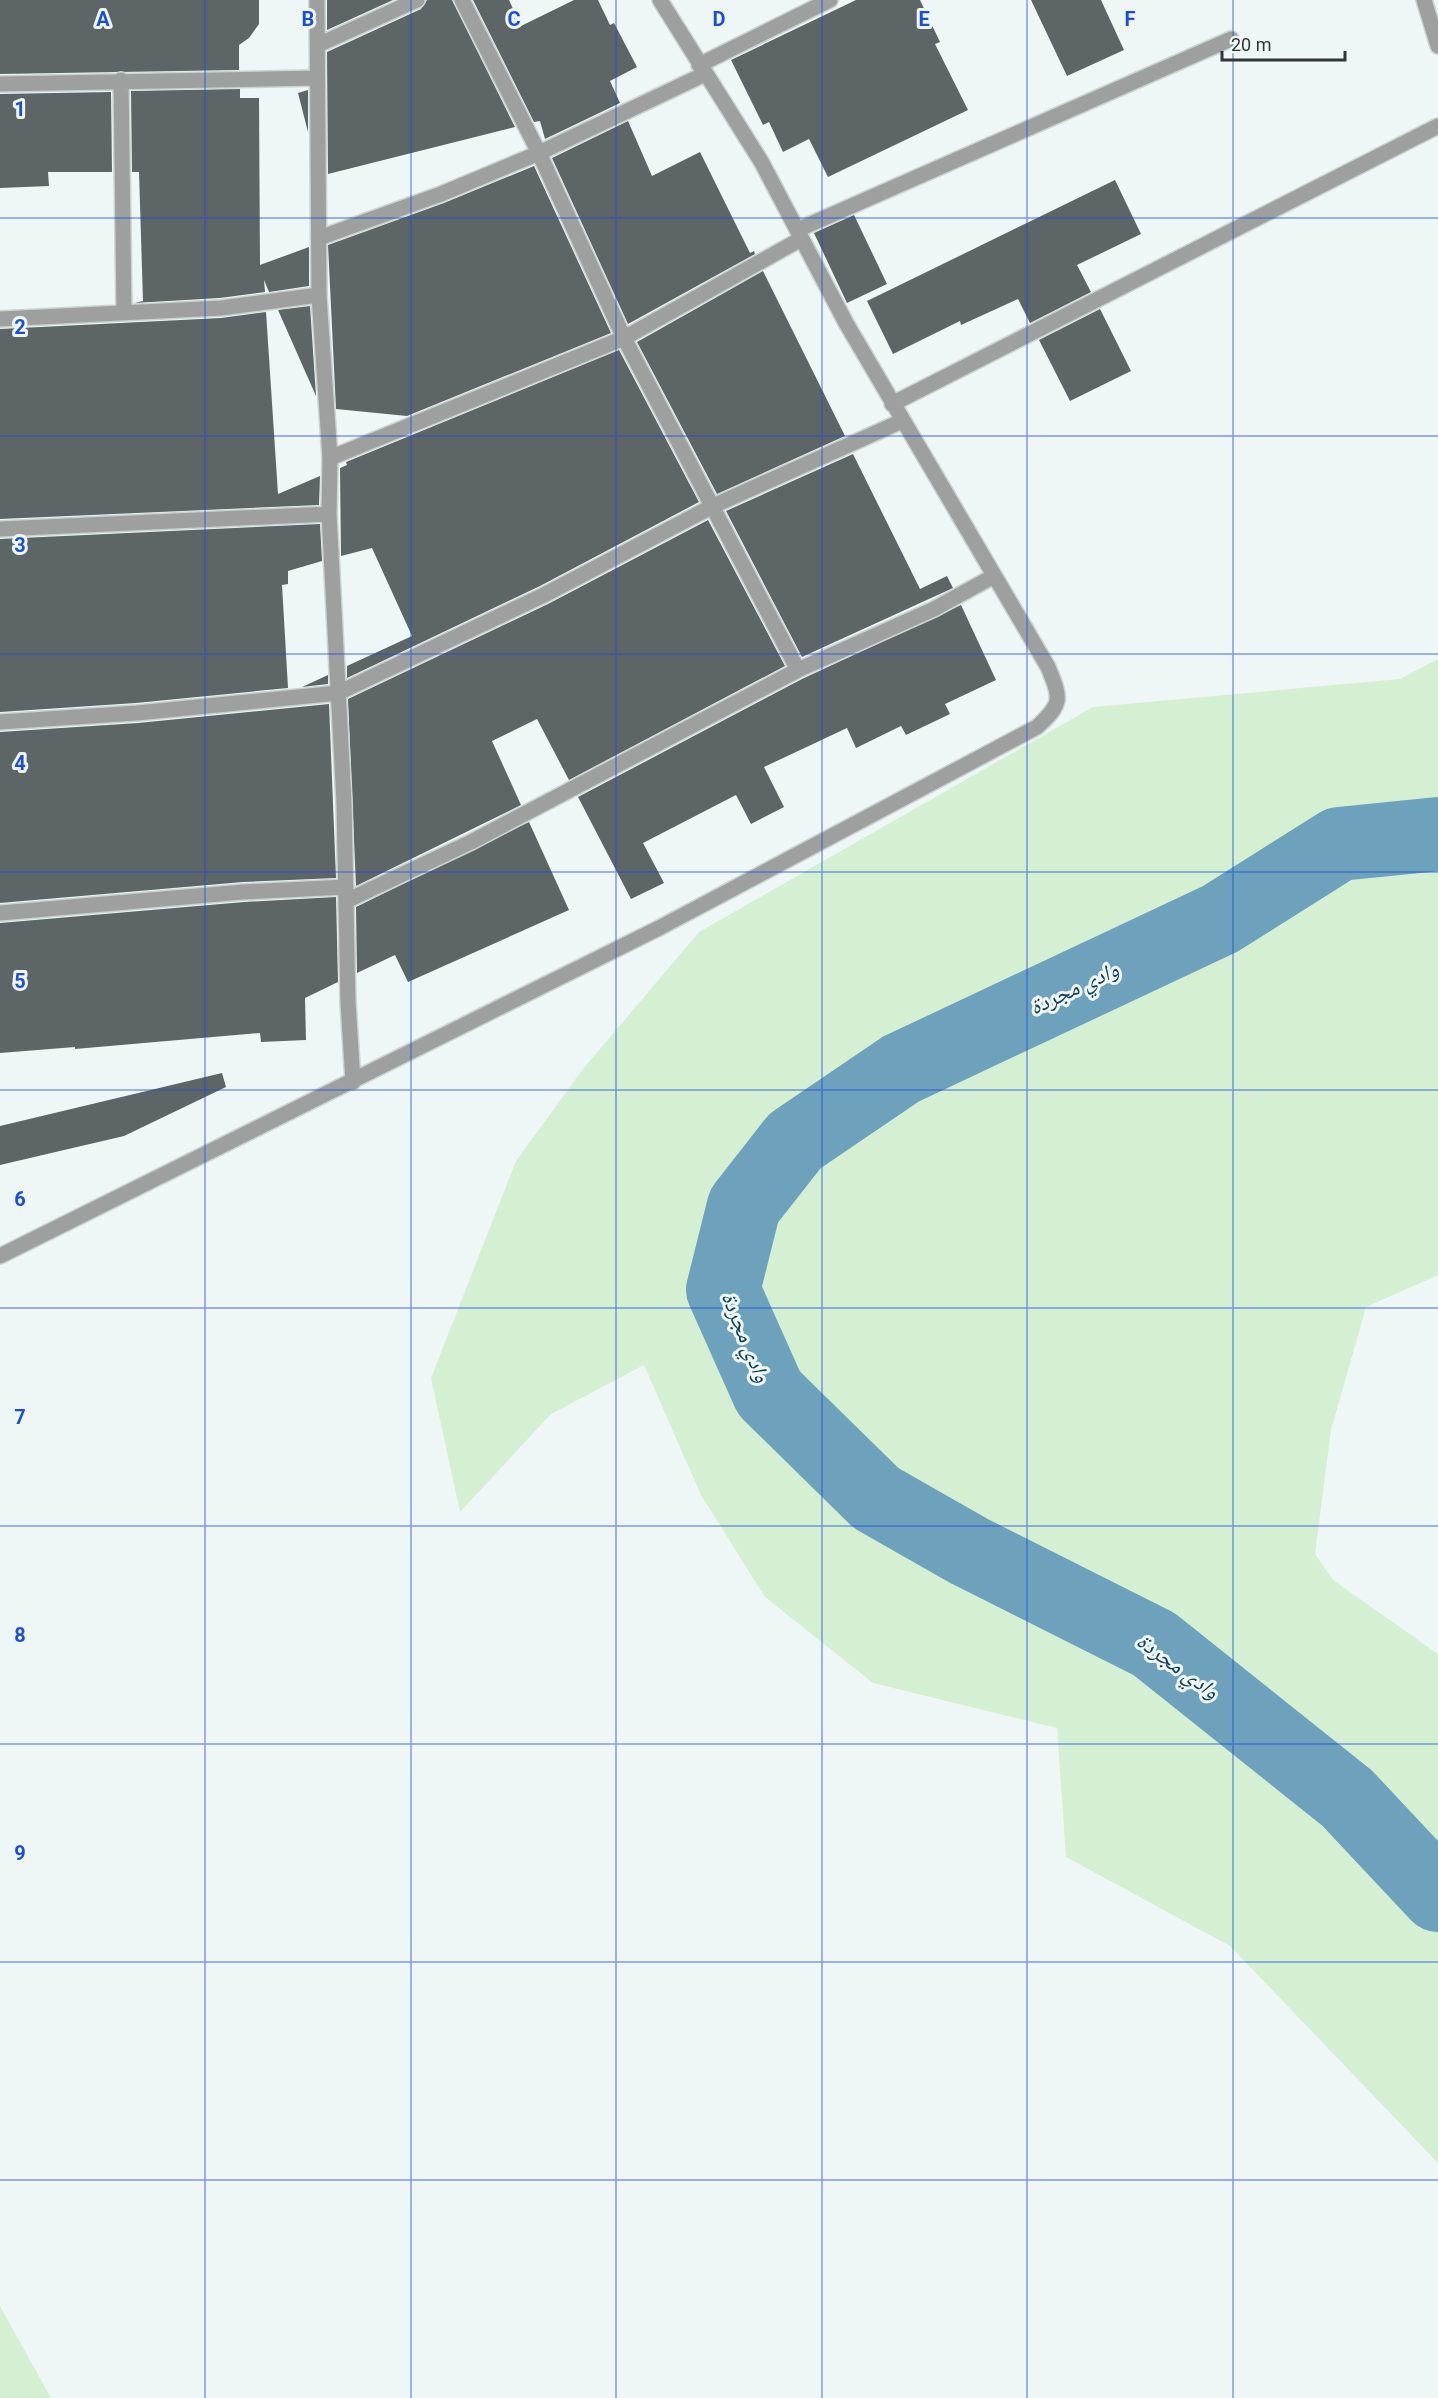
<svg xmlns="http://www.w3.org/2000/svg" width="1438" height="2398" font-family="Roboto,'Noto Naskh Arabic',sans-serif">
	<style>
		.green { fill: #d5efd3 }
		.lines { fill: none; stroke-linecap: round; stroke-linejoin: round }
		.river { stroke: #6da1bc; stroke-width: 74 }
		.building { fill: #5e6567 }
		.minor-casing { stroke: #ccd4d3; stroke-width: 18 }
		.minor { stroke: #9da09f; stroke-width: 15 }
		.grid { fill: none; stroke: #1d4ed8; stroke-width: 1.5; stroke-opacity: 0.55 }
		.labels { text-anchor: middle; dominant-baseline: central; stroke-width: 6; stroke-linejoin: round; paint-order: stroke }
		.water-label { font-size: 22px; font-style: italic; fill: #154155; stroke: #eef7f6 }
		.grid-label { font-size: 20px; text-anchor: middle; font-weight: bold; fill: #1d4ed8; stroke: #eef7f6; stroke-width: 6; stroke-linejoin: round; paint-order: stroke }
	</style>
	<rect width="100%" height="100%" fill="#eef7f6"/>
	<!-- green -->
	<path class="green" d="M1438 659V1275L1366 1307 1331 1430 1315 1554 1333 1580 1438 1654V2163L1230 1946 1066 1857 1057 1728 873 1683 765 1597 701 1495 644 1365 551 1414 460 1512 431 1378 516 1161 583 1069 699 932 1093 707 1400 679Z
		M0 2306 51 2398H0Z"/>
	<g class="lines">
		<!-- river -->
		<path class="river" d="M1438 834 1339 844 1220 919 901 1069 795 1141 744 1206 723 1290 769 1393 876 1498 969 1551 1154 1644 1347 1798 1438 1895"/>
	</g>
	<!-- building -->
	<path class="building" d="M0 0H259V24L249 38 239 45V70L0 74Z
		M327 0H393L327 30Z
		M427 0H452L515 127 328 174 327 52 421 9Z
		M473 0H509L521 26 574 0H598L610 25 614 23 637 67 610 81 620 103 545 139 540 121 534 122Z
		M856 0H920L940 42 935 44 968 110 828 177 809 139 783 152 769 122 763 125 731 60Z
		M1031 0H1101L1124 50 1067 76Z
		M240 89V98H259L260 265 309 247V286L269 292 264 280 265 292 220 298 134 303 143 301 139 172H132L131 91Z
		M308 90V132L298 93Z
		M111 92 112 172H48L49 186 0 188V94Z
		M628 121 652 176 700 152 750 253 754 251 755 254 628 324 552 158Z
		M534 166 611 333 407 416 336 409 328 245 444 203Z
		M1115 180 1141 234 1077 265 1091 292 1030 323 1018 299 961 325 960 321 893 354 867 301Z
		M854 215 887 284 847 303 814 233Z
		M763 271 845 436 717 494 637 342Z
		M310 306 316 396 278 310Z
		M1100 309 1131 371 1070 401 1039 340Z
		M266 312 278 494 320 476 319 505 0 519V329L221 318Z
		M619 350 699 502 540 586 347 678V666L412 636 372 548 341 556 340 468 347 465 346 462Z
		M853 454 920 589 947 576 953 588 802 657 726 511Z
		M708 520 785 666 569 780 537 719 492 741 521 805 356 886 348 699 548 604Z
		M320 524 322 561 288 571V584L282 585 288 688 136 703 0 712V539Z
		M961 605 996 680 945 704 950 714 906 735 901 726 856 748 847 728 764 767 784 807 751 824 736 795 643 843 664 883 631 899 578 797 802 679Z
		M328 675V684L302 687Z
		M329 704 336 878 243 882 0 903V732L138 723Z
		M529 822 569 910 408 982 395 955 357 973 356 907Z
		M336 897 338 982 305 998 306 1040 261 1042 260 1033 75 1049V1047L0 1053V923L244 902Z
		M222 1073 226 1087 124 1136 0 1165V1126Z"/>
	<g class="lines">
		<defs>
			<path id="minor" d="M317 0 319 295 330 458 329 514 344 803 348 1002 353 1082
				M462 0 539 153 624 338 798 670
				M1424 0 1438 46
				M318 45 417 0
				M699 65 830 0
				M121 80 124 313
				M0 84 317 78
				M797 230 1231 39
				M319 238 441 194 539 153 705 74
				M0 319 221 308 319 295
				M892 404 1438 126
				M330 458 624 338 801 239
				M0 529 329 514
				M0 722 137 713 338 693 544 595 713 506 902 421
				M346 901 471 842 798 670 934 609 994 576
				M0 913 243 892 346 887
				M0 1256 659 928 1037 727C1063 703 1061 699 1048 667L846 323 762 163 660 0"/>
		</defs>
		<!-- minor casing -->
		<use href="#minor" class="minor-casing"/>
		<!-- minor -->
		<use href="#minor" class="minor"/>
	</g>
	<!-- grid -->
	<path class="grid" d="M205 0V2398M411 0V2398M616 0V2398M822 0V2398M1027 0V2398M1233 0V2398M0 218H1438M0 436H1438M0 654H1438M0 872H1438M0 1090H1438M0 1308H1438M0 1526H1438M0 1744H1438M0 1962H1438M0 2180H1438"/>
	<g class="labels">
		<!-- water labels -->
		<g class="water-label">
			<text transform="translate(1074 988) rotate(-25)">وادي مجردة</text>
			<text transform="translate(746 1337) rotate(68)">وادي مجردة</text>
			<text transform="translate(1178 1666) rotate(36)">وادي مجردة</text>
		</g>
	</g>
	<g class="grid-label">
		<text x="103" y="26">A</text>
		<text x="308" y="26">B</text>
		<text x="514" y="26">C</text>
		<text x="719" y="26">D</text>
		<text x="924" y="26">E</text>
		<text x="1130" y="26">F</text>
		<text x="20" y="116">1</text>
		<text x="20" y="334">2</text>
		<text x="20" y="552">3</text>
		<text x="20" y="770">4</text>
		<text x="20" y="988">5</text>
		<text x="20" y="1206">6</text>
		<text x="20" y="1424">7</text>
		<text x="20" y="1642">8</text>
		<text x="20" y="1860">9</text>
	</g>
	<!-- scale -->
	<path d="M1222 51v9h123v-9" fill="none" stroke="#323535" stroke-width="3"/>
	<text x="1231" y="51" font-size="18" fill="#323535" stroke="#eef7f6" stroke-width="4.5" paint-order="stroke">20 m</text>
</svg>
